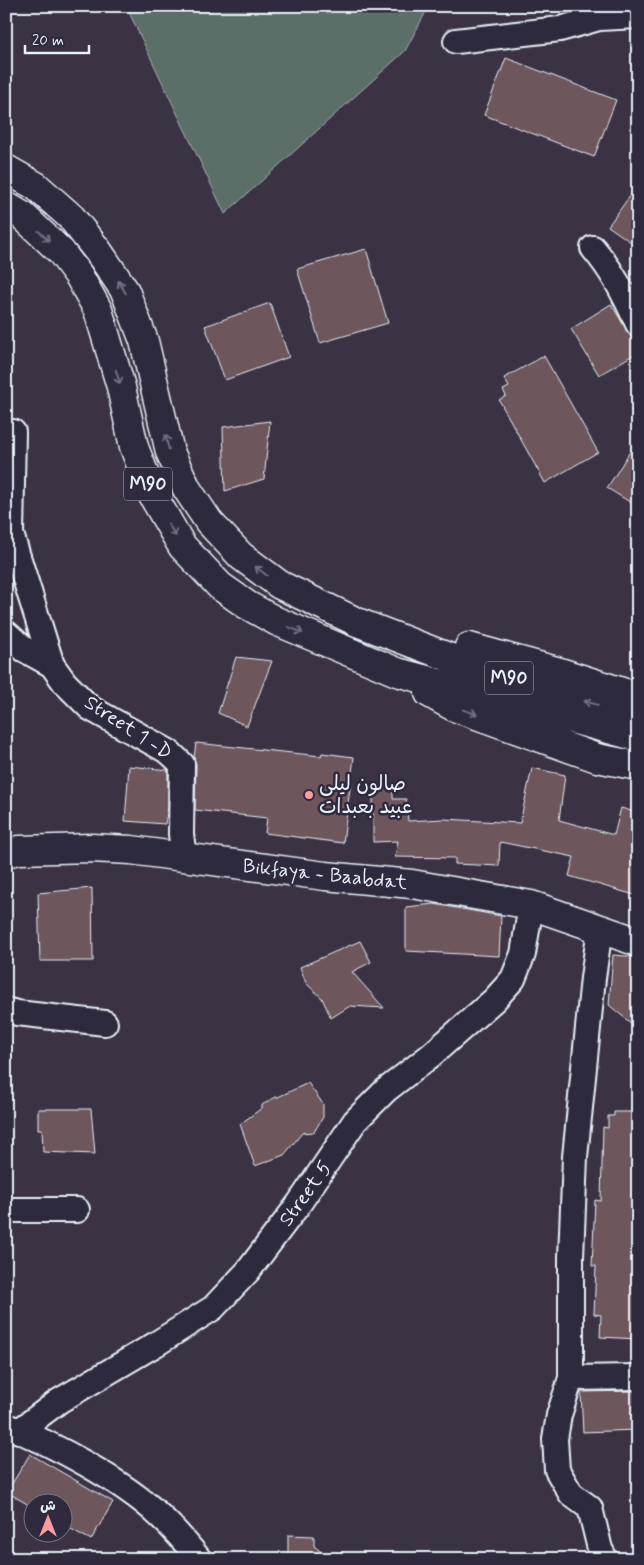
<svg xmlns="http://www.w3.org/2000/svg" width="644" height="1565" font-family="Mynerve,'Playpen Sans Arabic',sans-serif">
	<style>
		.green { fill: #5b6e67; stroke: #a2b0b0 }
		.building { fill: #6d575c; stroke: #e8f1f8 }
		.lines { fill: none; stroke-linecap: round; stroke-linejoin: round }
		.street-casing { stroke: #e8f1f8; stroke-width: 28 }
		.secondary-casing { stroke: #e8f1f8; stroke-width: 31 }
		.highway-casing { stroke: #e8f1f8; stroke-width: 31 }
		.street { stroke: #2f2a3d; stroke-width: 24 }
		.secondary { stroke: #2f2a3d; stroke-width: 28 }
		.highway { stroke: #2f2a3d; stroke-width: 28 }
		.oneway { stroke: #70707e }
		.poi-dot { fill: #ff9aa2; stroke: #2f2a3d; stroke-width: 2 }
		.labels { text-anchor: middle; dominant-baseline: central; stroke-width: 5; stroke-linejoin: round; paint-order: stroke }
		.shield { fill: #2f2a3d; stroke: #b0b5c0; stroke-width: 1 }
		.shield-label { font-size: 19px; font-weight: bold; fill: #e8f1f8 }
		.street-label { font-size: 20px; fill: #e8f1f8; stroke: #2f2a3d }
		.poi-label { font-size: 20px; fill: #e8f1f8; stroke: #2f2a3d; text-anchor: start }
	</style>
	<rect width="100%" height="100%" fill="#3b3343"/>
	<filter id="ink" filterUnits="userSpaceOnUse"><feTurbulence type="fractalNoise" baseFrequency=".02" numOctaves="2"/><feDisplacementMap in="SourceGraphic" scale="10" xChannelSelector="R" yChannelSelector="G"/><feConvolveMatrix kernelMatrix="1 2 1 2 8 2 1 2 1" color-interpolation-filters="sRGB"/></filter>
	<g filter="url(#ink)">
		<!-- green -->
		<path class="green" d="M126 6H429L405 51 225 214Z"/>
		<!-- building -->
		<path class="building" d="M506 58 616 100 594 157 484 115Z
			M638 185V247L608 226Z
			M366 249 388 323 320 343 297 269Z
			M270 303 289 357 225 380 205 326Z
			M611 304 638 348V352L599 375 571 329Z
			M544 356 598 452 545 483 499 400 506 396 503 390 509 387 504 378Z
			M270 421 264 479 225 491 223 427Z
			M638 439V507L607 488Z
			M236 657 272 661 247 726 218 713Z
			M196 743 321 756 322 753 354 757 343 843 265 833 267 818 195 810 196 764 194 758Z
			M129 766 168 770V807L165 824 125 821Z
			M532 768 565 775 559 820 614 835 621 808 638 813V896L569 876 574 857 500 842 499 866 455 864V858L395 857 398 841 373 842V786H393V799H406L408 821 443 819 520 823Z
			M92 888 93 961H40L38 893Z
			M434 904 501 916 499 956 406 951V907Z
			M360 941 371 962 352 972 384 1008 350 1006 331 1018 322 998 306 983 300 967Z
			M613 955 638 957V1029L609 1005Z
			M308 1083 323 1104V1117L314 1132 302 1133 284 1155 255 1166 240 1124 262 1108V1105L276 1097H278Z
			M38 1109H91L95 1154 43 1152 42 1129H38Z
			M614 1112H638V1339L600 1337 601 1315 594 1314 596 1266H592L595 1200 601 1201 603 1127 608 1128V1116H614Z
			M636 1391 637 1430 583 1432 581 1392Z
			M30 1454 113 1502 91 1540 62 1524V1502H32V1507L7 1492Z
			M288 1535 314 1536V1546L330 1559H288Z"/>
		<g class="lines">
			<defs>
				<path id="street" d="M456 41 560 29 599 18 638 16
					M593 248C614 273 624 294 638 324
					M13 432 11 534 52 665 65 683 90 708 169 752 182 764 181 834 184 858
					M6 633 25 650 52 665
					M600 928 593 978 575 1157 571 1257V1378L559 1415 555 1439 557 1470 571 1494 590 1508 600 1549 605 1559
					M6 1010 17 1013 105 1023
					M6 1210H77
					M571 1378 638 1377
					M7 1426C54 1444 123 1481 160 1516 174 1529 187 1544 199 1559
					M19 1431 59 1401 156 1344 213 1308 248 1271 298 1205 355 1121 386 1090 430 1056 494 1000 513 979 523 954 531 905"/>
				<path id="secondary" d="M6 853 19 850 91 848 131 850 325 876 412 884 531 905 638 942"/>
				<path id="highway" d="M6 169 36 186 71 217 98 251 125 291 144 341 170 452 187 489 209 522 241 556 280 585 357 622 464 663 573 699 638 717
					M6 206 23 216 61 252 79 276 98 310 121 387 134 447 153 496 182 546 220 586 247 605 276 621 397 672 638 737
					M469 647 560 672 638 697
					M429 693 454 707 597 758 638 766"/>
			</defs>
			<!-- street casing -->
			<use href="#street" class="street-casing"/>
			<!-- secondary casing -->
			<use href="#secondary" class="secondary-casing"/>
			<!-- highway casing -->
			<use href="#highway" class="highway-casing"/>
			<!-- street -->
			<use href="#street" class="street"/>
			<!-- secondary -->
			<use href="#secondary" class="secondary"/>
			<!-- highway -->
			<use href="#highway" class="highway"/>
		</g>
		<!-- one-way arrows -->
		<defs><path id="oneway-shaft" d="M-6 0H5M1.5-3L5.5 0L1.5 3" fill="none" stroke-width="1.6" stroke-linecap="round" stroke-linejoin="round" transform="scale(1.25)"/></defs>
		<g class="oneway">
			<use href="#oneway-shaft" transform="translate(44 236) rotate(43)"/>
			<use href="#oneway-shaft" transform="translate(122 287) rotate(-121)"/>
			<use href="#oneway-shaft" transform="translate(118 377) rotate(73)"/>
			<use href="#oneway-shaft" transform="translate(167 442) rotate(-104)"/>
			<use href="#oneway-shaft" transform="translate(172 530) rotate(58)"/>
			<use href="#oneway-shaft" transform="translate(261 571) rotate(-143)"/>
			<use href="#oneway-shaft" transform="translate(296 630) rotate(23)"/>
			<use href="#oneway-shaft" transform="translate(591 703) rotate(-165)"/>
			<use href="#oneway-shaft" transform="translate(470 712) rotate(19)"/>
		</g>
	</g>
	<!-- markers -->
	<circle class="poi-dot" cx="309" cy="795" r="5"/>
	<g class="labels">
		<!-- shield labels -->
		<g class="shield">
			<rect x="124" y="467.5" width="48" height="33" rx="4"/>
			<rect x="485" y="661.5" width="48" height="33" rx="4"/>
		</g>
		<g class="shield-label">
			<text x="148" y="484">M90</text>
			<text x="509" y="678">M90</text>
		</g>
		<!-- street labels -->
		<g class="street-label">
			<text transform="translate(128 728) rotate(33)">Street 1 -D</text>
			<text transform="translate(325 875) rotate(6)">Bikfaya - Baabdat</text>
			<text transform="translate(306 1194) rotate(-54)">Street 5</text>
		</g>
		<!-- poi labels -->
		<g class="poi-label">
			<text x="319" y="784">صالون ليلى<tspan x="319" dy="23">عبيد بعبدات</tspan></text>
		</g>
	</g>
	<!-- margin -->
	<rect width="644" height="1565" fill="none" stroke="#2f2a3d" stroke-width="25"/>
	<rect x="12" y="12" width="619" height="1540" fill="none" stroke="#e8f1f8" stroke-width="2" filter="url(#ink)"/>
	<!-- north arrow -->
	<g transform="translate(48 1518)"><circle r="24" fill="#2f2a3d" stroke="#797a88"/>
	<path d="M0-4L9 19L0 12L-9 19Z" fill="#ff9aa2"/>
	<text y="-8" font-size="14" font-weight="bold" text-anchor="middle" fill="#e8f1f8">ش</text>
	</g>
	<!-- scale -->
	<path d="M25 45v8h64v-8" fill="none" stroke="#e8f1f8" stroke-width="2.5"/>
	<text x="32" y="45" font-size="15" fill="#e8f1f8" stroke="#2f2a3d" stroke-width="4" paint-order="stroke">20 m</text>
</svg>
